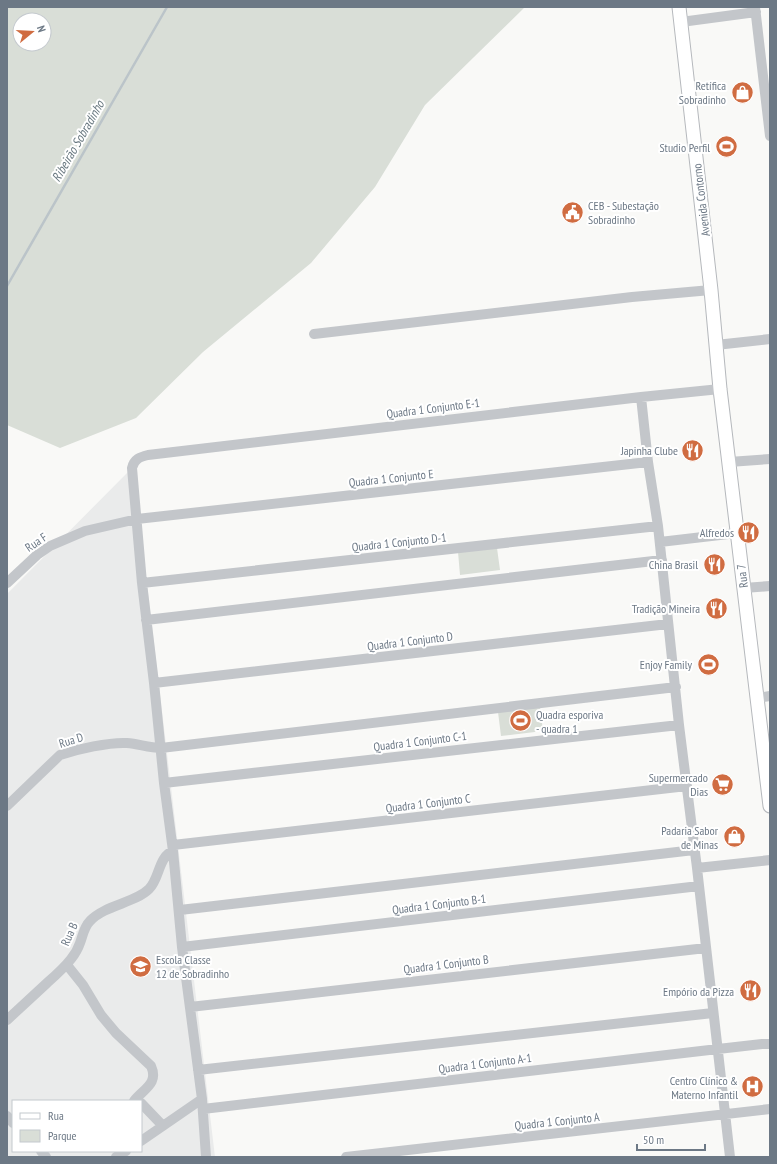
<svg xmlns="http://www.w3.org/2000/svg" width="777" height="1164" font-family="'PT Sans Narrow',sans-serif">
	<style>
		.built { fill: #eaebeb; fill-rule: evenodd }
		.green { fill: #d9ded7; fill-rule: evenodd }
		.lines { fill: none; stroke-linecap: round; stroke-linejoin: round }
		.stream { stroke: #bbc4c9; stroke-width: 2.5 }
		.major-casing { stroke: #b5b8bc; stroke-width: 15 }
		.minor { stroke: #c3c6ca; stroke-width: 10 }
		.major { stroke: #fff; stroke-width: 13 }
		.labels { text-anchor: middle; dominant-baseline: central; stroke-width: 4; stroke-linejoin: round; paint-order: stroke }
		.poi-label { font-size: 12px; fill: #6c7885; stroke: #fff; text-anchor: end }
		.street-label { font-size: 12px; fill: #6c7885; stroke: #fff }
		.water-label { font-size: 13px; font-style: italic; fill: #67777f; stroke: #fff }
	</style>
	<rect width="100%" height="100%" fill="#f9f9f7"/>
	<!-- built -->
	<path class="built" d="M133 467 215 1157H7V594ZM13 1101H141V1151H13Z"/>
	<!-- green -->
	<path class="green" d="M7 7H525L425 105 375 187 311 263 203 352 136 418 60 448 7 425ZM20 20H44V44H20Z
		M497 548 500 570 460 575 458 552Z
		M540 707 543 731 501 736 498 712Z"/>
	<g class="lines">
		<!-- stream -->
		<path class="stream" d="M7 286 167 7"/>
		<defs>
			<path id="major" d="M679 7 711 290 720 389 770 806"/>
		</defs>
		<!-- major casing -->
		<use href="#major" class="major-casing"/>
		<!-- minor -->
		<path class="minor" d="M755 7 770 136
			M681 22 756 12
			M314 334 632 297 711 290
			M716 345 770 339
			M641 397 648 462 658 526 679 725 697 868 730 1157
			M729 462 770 459
			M660 542 737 533
			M7 583 37 555 50 546 85 531 137 519 648 462
			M142 583 658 526
			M744 588 770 586
			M146 620 662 560
			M154 683 668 624
			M757 698 770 696
			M164 783 679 725
			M7 806 60 755C78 749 109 742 127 743 139 744 149 748 161 748L676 687
			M173 845 687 786
			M697 868 770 860
			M180 910 694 850
			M182 947 699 886
			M67 965 83 985 101 1015 116 1033 151 1066C159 1084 143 1089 134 1101
			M190 1007 706 948
			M7 1020C20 1008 34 995 47 983 56 975 64 968 71 959 75 954 78 949 80 943 83 935 84 927 90 921 105 905 135 903 149 889 160 878 158 857 173 851
			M198 1070 713 1013
			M141 1103 163 1126
			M203 1109 718 1049 762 1044H770
			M7 1116 13 1123
			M141 1141 202 1099
			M41 1151 46 1157
			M116 1157 126 1151
			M206 1157 202 1099 182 947 173 851 164 783 154 683 142 583 132 468C134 459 140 457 148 455L641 397 720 389
			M346 1157 770 1109"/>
		<!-- major -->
		<use href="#major" class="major"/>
	</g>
	<!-- icons -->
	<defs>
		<symbol id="shop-disc" viewBox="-11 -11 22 22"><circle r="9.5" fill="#d06c41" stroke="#fff"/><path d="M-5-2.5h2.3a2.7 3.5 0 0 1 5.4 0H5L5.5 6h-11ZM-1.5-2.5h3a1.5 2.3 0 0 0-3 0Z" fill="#fff"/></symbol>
		<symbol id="stadium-disc" viewBox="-11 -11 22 22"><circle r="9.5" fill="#d06c41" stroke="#fff"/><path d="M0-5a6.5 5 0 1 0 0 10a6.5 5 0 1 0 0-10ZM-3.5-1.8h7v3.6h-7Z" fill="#fff"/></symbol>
		<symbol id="civic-disc" viewBox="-11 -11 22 22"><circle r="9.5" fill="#d06c41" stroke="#fff"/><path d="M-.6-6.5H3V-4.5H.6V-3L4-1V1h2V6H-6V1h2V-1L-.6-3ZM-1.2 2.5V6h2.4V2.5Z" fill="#fff"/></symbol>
		<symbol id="restaurant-disc" viewBox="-11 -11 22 22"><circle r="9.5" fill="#d06c41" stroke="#fff"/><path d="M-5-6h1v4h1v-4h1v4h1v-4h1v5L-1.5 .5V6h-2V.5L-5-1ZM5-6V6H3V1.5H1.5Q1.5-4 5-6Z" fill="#fff"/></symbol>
		<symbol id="supermarket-disc" viewBox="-11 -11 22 22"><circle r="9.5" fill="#d06c41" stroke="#fff"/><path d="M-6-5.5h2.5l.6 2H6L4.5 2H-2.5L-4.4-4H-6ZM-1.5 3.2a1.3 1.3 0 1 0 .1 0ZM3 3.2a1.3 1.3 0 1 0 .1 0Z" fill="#fff"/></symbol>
		<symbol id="school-disc" viewBox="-11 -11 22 22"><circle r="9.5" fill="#d06c41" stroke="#fff"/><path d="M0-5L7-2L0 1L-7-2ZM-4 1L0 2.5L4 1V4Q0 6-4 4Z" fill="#fff"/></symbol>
		<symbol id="hospital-disc" viewBox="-11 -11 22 22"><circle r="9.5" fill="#d06c41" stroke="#fff"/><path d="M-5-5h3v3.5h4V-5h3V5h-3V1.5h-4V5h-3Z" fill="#fff"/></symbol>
	</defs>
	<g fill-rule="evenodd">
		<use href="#shop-disc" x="730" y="80" width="25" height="25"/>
		<use href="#stadium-disc" x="714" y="134" width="25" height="25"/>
		<use href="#civic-disc" x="560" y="200" width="25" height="25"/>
		<use href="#restaurant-disc" x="680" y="438" width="25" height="25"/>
		<use href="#restaurant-disc" x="736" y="520" width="25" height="25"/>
		<use href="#restaurant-disc" x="702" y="552" width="25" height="25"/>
		<use href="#restaurant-disc" x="704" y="596" width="25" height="25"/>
		<use href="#stadium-disc" x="696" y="652" width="25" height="25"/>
		<use href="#stadium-disc" x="508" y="708" width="25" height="25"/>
		<use href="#supermarket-disc" x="710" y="772" width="25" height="25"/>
		<use href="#shop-disc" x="722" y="824" width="25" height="25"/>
		<use href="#school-disc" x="128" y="954" width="25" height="25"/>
		<use href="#restaurant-disc" x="738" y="978" width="25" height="25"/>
		<use href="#hospital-disc" x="740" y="1074" width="25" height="25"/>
	</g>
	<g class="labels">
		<!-- poi labels -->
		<g class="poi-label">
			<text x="726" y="85">Retífica<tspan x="726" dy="14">Sobradinho</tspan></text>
			<text x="710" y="147">Studio Perfil</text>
			<text x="588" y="205" text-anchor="start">CEB - Subestação<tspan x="588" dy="14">Sobradinho</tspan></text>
			<text x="678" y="450">Japinha Clube</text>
			<text x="734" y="532">Alfredos</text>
			<text x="698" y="564">China Brasil</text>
			<text x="700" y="608">Tradição Mineira</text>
			<text x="692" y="664">Enjoy Family</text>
			<text x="536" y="714" text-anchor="start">Quadra esporiva<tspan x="536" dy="14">- quadra 1</tspan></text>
			<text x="708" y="777">Supermercado<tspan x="708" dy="14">Dias</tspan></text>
			<text x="718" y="830">Padaria Sabor<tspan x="718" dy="14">de Minas</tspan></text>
			<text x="156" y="959" text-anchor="start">Escola Classe<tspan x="156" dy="14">12 de Sobradinho</tspan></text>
			<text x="734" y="991">Empório da Pizza</text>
			<text x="738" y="1080">Centro Clínico &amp;<tspan x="738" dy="14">Materno Infantil</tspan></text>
		</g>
		<!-- street labels -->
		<g class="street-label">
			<text transform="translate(701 200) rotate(-97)">Avenida Contorno</text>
			<text transform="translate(433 408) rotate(-7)">Quadra 1 Conjunto E-1</text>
			<text transform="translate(391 478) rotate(-6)">Quadra 1 Conjunto E</text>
			<text transform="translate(36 542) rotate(-34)">Rua F</text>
			<text transform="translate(399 542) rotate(-6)">Quadra 1 Conjunto D-1</text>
			<text transform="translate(742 576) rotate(-97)">Rua 7</text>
			<text transform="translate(410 641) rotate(-7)">Quadra 1 Conjunto D</text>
			<text transform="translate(71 740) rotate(-17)">Rua D</text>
			<text transform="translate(420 741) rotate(-7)">Quadra 1 Conjunto C-1</text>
			<text transform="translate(428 803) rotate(-7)">Quadra 1 Conjunto C</text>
			<text transform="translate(439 904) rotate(-7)">Quadra 1 Conjunto B-1</text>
			<text transform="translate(69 934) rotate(-66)">Rua B</text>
			<text transform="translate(446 964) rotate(-7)">Quadra 1 Conjunto B</text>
			<text transform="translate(485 1063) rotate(-7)">Quadra 1 Conjunto A-1</text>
			<text transform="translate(557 1121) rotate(-6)">Quadra 1 Conjunto A</text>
		</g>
		<!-- water labels -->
		<g class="water-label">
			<text transform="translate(78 141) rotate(-60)">Ribeirão Sobradinho</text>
		</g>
	</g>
	<!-- border -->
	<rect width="777" height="1164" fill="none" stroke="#6c7885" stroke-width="16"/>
	<!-- legend -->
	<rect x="12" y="1100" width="130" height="52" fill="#ffffff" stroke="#c4c9ce"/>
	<rect x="20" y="1113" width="20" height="6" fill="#ffffff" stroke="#c4c9ce"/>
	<text x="48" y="1120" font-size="12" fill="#6c7885">Rua</text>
	<rect x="20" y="1130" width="20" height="12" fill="#d9ded7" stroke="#c4c9ce"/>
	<text x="48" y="1140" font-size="12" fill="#6c7885">Parque</text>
	<!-- north arrow -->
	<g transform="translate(32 32) rotate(72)"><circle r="19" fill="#ffffff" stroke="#c4c9ce"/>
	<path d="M0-3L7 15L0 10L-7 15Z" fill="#d06c41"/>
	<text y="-6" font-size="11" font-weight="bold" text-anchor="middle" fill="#6c7885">N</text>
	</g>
	<!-- scale -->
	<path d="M637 1144v6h68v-6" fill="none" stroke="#6c7885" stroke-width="2"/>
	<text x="643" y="1144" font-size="12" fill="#6c7885" stroke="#ffffff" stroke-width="3" paint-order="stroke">50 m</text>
</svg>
